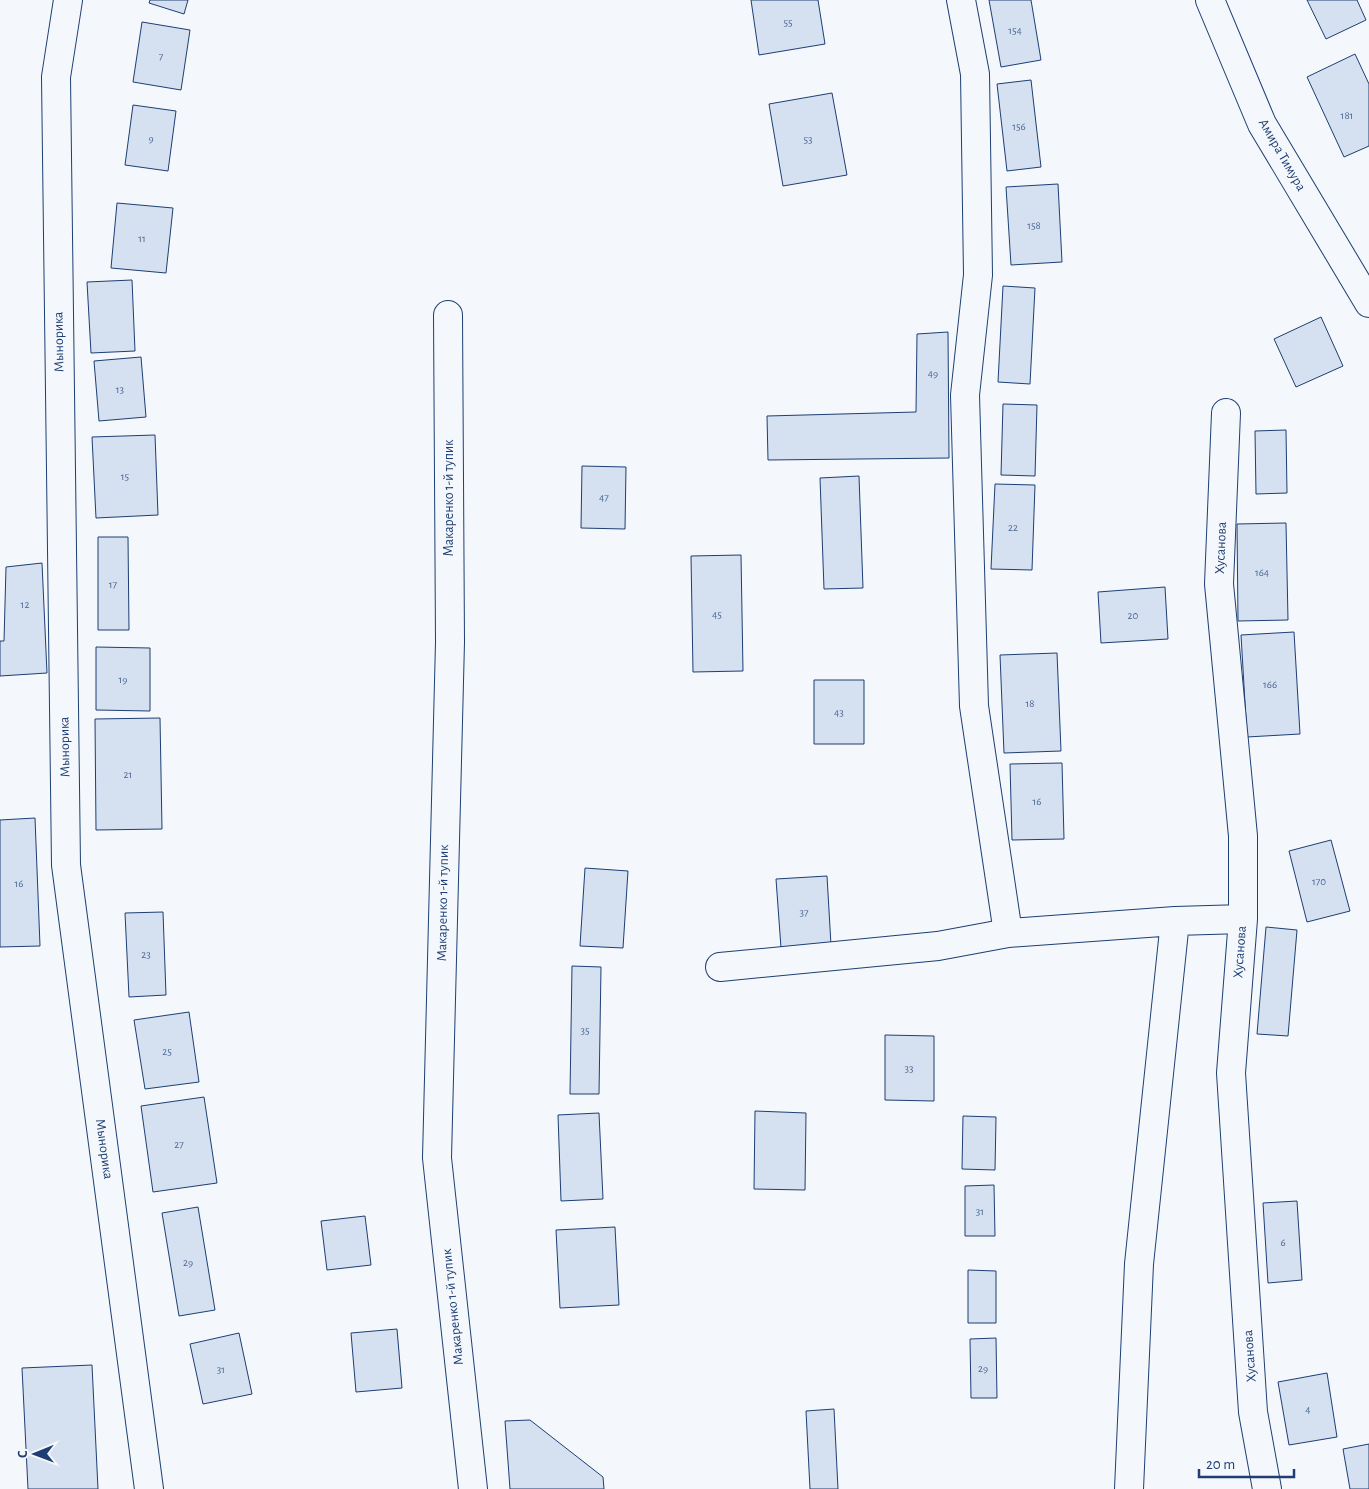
<svg xmlns="http://www.w3.org/2000/svg" width="1369" height="1489" font-family="'Alegreya Sans',sans-serif">
	<style>
		.building { fill: #d5e0f0; stroke: #1d3f73 }
		.lines { fill: none; stroke-linecap: round; stroke-linejoin: round }
		.minor-casing { stroke: #1d3f73; stroke-width: 30 }
		.minor { stroke: #f4f7fb; stroke-width: 28 }
		.labels { text-anchor: middle; dominant-baseline: central; stroke-width: 4; stroke-linejoin: round; paint-order: stroke }
		.number-label { font-size: 11px; fill: #4b6792 }
		.street-label { font-size: 14px; fill: #1d3f73; stroke: #f4f7fb }
	</style>
	<rect width="100%" height="100%" fill="#f4f7fb"/>
	<!-- building -->
	<path class="building" d="M150 0H188L184 14 149 3Z
		M751 0H818L825 44 759 55Z
		M989 0H1031L1041 60 1001 67Z
		M1307 0H1357L1366 20 1326 39Z
		M142 22 190 30 181 90 133 82Z
		M1355 54 1369 84V146L1344 157 1307 77Z
		M1031 80 1041 167 1007 171 997 84Z
		M832 93 847 175 783 186 769 104Z
		M133 105 176 111 168 171 125 165Z
		M1058 184 1062 262 1011 265 1006 187Z
		M117 203 173 208 166 273 111 268Z
		M132 280 135 351 91 353 87 282Z
		M1003 286 1035 288 1030 384 998 382Z
		M1321 317 1343 366 1296 387 1274 339Z
		M948 332 949 458 768 460 767 416 916 412 917 334Z
		M141 357 146 417 99 421 94 361Z
		M1003 404 1037 405 1035 476 1001 475Z
		M1286 430 1287 493 1256 494 1255 431Z
		M155 435 158 515 96 518 92 437Z
		M582 466 626 467 625 529 581 528Z
		M859 476 863 588 824 589 820 478Z
		M995 484 1035 485 1032 570 991 569Z
		M1286 523 1288 620 1238 621 1237 524Z
		M98 537H128L129 630H98Z
		M741 555 743 671 693 672 691 556Z
		M42 563 47 673 0 676V641H4L6 567Z
		M1165 587 1168 639 1101 643 1098 592Z
		M1294 632 1300 734 1247 737 1241 635Z
		M96 647 150 648V711L96 710Z
		M1057 653 1061 751 1004 753 1000 655Z
		M814 680H864V744H814Z
		M160 718 162 829 96 830 95 719Z
		M1062 763 1064 839 1012 840 1010 764Z
		M35 818 40 946 0 947V820Z
		M1331 840 1350 911 1307 922 1289 851Z
		M585 868 628 871 623 948 580 946Z
		M827 876 831 945 781 948 776 879Z
		M163 912 166 995 129 997 125 913Z
		M1266 927 1297 930 1288 1036 1257 1034Z
		M572 966 601 967 599 1094H570Z
		M189 1012 199 1082 145 1089 134 1020Z
		M885 1035 934 1036V1101L885 1100Z
		M204 1097 217 1183 153 1192 141 1106Z
		M755 1111 806 1113 805 1190 754 1189Z
		M599 1113 603 1199 561 1201 558 1115Z
		M963 1116 996 1117 995 1170 962 1169Z
		M994 1185 995 1236H965V1186Z
		M1297 1201 1302 1280 1268 1283 1263 1203Z
		M198 1207 215 1310 179 1316 162 1213Z
		M365 1216 371 1265 327 1270 321 1221Z
		M615 1227 619 1305 560 1308 556 1230Z
		M968 1270 996 1271V1323H968Z
		M397 1329 402 1388 356 1392 351 1333Z
		M239 1333 252 1394 203 1404 190 1344Z
		M996 1338 997 1398H971L970 1339Z
		M92 1365 98 1489H28L22 1368Z
		M1327 1373 1337 1437 1289 1445 1278 1382Z
		M834 1409 838 1489H810L806 1411Z
		M530 1420 603 1477 604 1489H510L505 1421Z
		M1369 1444V1489H1350L1343 1449Z"/>
	<g class="lines">
		<defs>
			<path id="minor" d="M68 0 56 77 66 865 149 1489
				M961 0 975 74 978 275 965 395 974 706 1008 933
				M1210 0 1262 124 1369 303
				M448 315 450 642 437 1158 473 1489
				M1226 413 1219 584 1243 836V919L1231 1073 1253 1412 1267 1489
				M720 967 938 946 1008 933 1175 921 1243 919
				M1129 1489 1139 1264 1175 921"/>
		</defs>
		<!-- minor casing -->
		<use href="#minor" class="minor-casing"/>
		<!-- minor -->
		<use href="#minor" class="minor"/>
	</g>
	<g class="labels">
		<!-- number labels -->
		<g class="number-label">
			<text x="788" y="22">55</text>
			<text x="1015" y="30">154</text>
			<text x="161" y="56">7</text>
			<text x="1347" y="115">181</text>
			<text x="1019" y="126">156</text>
			<text x="151" y="138">9</text>
			<text x="808" y="139">53</text>
			<text x="1034" y="225">158</text>
			<text x="142" y="238">11</text>
			<text x="933" y="373">49</text>
			<text x="120" y="389">13</text>
			<text x="125" y="476">15</text>
			<text x="604" y="497">47</text>
			<text x="1013" y="527">22</text>
			<text x="1262" y="572">164</text>
			<text x="113" y="584">17</text>
			<text x="25" y="604">12</text>
			<text x="717" y="614">45</text>
			<text x="1133" y="615">20</text>
			<text x="123" y="679">19</text>
			<text x="1270" y="684">166</text>
			<text x="1030" y="703">18</text>
			<text x="839" y="712">43</text>
			<text x="128" y="774">21</text>
			<text x="1037" y="801">16</text>
			<text x="1319" y="881">170</text>
			<text x="19" y="883">16</text>
			<text x="804" y="912">37</text>
			<text x="146" y="954">23</text>
			<text x="585" y="1030">35</text>
			<text x="167" y="1051">25</text>
			<text x="909" y="1068">33</text>
			<text x="179" y="1144">27</text>
			<text x="980" y="1211">31</text>
			<text x="1283" y="1242">6</text>
			<text x="188" y="1262">29</text>
			<text x="983" y="1368">29</text>
			<text x="221" y="1369">31</text>
			<text x="1308" y="1409">4</text>
		</g>
		<!-- street labels -->
		<g class="street-label">
			<text transform="translate(1282 155) rotate(60)">Амира Тимура</text>
			<text transform="translate(59 342) rotate(-91)">Мынорика</text>
			<text transform="translate(449 498) rotate(-90)">Макаренко 1-й тупик</text>
			<text transform="translate(1221 548) rotate(-88)">Хусанова</text>
			<text transform="translate(65 747) rotate(-91)">Мынорика</text>
			<text transform="translate(443 903) rotate(-89)">Макаренко 1-й тупик</text>
			<text transform="translate(1240 952) rotate(-86)">Хусанова</text>
			<text transform="translate(104 1149) rotate(82)">Мынорика</text>
			<text transform="translate(453 1307) rotate(-96)">Макаренко 1-й тупик</text>
			<text transform="translate(1250 1356) rotate(-94)">Хусанова</text>
		</g>
	</g>
	<!-- north arrow -->
	<g transform="translate(35 1454) rotate(269)" stroke="#f4f7fb" stroke-width="4" paint-order="stroke">
	<path d="M0-4L9 19L0 12L-9 19Z" fill="#1d3f73"/>
	<text y="-8" font-size="14" font-weight="bold" text-anchor="middle" fill="#1d3f73">С</text>
	</g>
	<!-- scale -->
	<path d="M1199 1469v8h95v-8" fill="none" stroke="#1d3f73" stroke-width="2.5"/>
	<text x="1206" y="1469" font-size="15" fill="#1d3f73" stroke="#f4f7fb" stroke-width="4" paint-order="stroke">20 m</text>
</svg>
